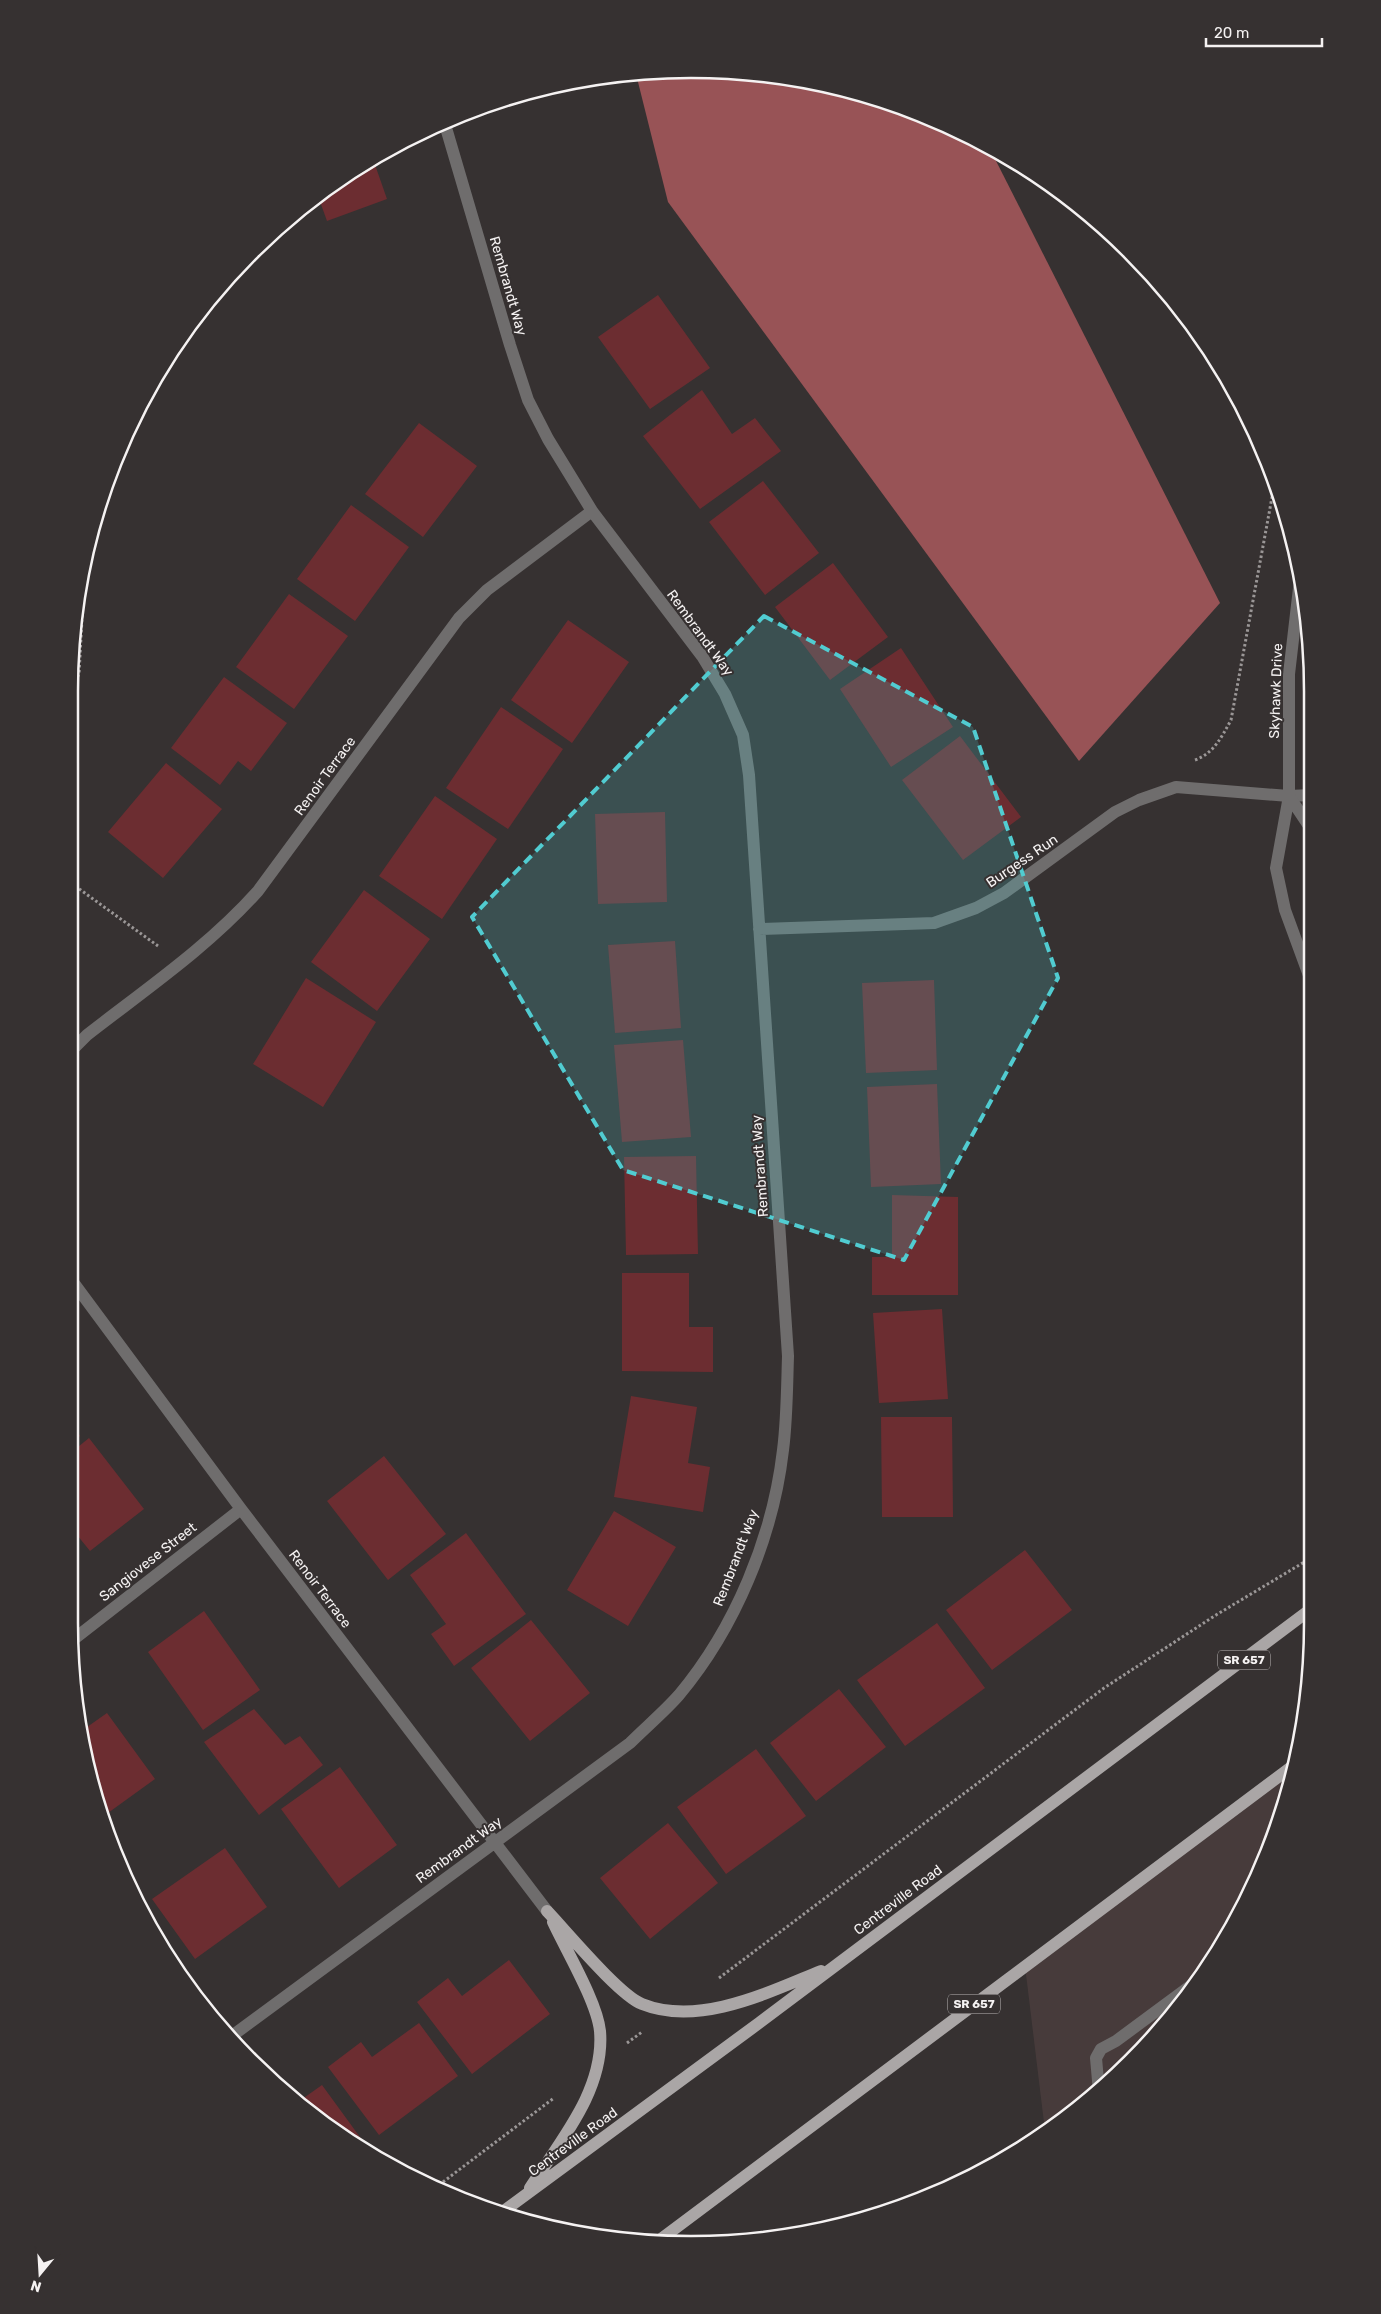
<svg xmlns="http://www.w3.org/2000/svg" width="1381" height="2314" font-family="Rubik,sans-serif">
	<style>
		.built { fill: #473b3b }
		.forest { fill: #985356 }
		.building { fill: #6c2d31 }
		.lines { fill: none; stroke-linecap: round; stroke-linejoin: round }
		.path { stroke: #9b9797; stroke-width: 3; stroke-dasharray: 2.5 2.5; stroke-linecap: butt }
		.service { stroke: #6f6d6d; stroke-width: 12 }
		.minor { stroke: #6f6d6d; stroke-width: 12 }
		.primary { stroke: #aaa6a6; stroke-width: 12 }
		.marked { fill: #51ccd1; fill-opacity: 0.2; stroke: #51ccd1; stroke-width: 4; stroke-dasharray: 10 6; stroke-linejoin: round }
		.labels { text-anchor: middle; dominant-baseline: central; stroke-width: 4; stroke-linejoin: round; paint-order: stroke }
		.shield { fill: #363131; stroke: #bcb8b8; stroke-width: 1 }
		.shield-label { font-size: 12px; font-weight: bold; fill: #f5f2f2 }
		.street-label { font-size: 14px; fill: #f5f2f2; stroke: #363131 }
		.rim { fill: none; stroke: #f5f2f2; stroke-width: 2.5 }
	</style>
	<rect width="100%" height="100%" fill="#363131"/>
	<!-- built -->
	<path class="built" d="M1291 1766 1279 1823 1208 1969 1100 2091 1045 2131 1025 1966Z"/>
	<!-- forest -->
	<path class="forest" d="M690 69 812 81 928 116 972 139 992 153 1220 603 1079 761 668 202 636 74Z"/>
	<!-- building -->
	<path class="building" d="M593 78V80L525 96 524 94 569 81Z
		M373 159 387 199 327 221 318 196 345 174Z
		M658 295 710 368 650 409 598 337Z
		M702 390 732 434 755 418 781 451 700 509 643 436Z
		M419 423 477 466 423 537 365 494Z
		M763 481 819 553 765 595 709 522Z
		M351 505 409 547 355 621 297 579Z
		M833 563 888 637 830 680 775 607Z
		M289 594 348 636 294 709 236 667Z
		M568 620 629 662 572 743 511 700Z
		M901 648 953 727 891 767 840 689Z
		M224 677 287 723 251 771 238 761 220 785 171 748Z
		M501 707 563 749 508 829 446 788Z
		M960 736 1021 817 963 860 902 780Z
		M166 763 222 809 163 878 108 832Z
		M435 796 497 839 442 919 379 876Z
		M665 812 667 902 598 904 595 814Z
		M364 890 430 939 377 1011 311 962Z
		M675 941 681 1028 615 1033 608 945Z
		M306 978 376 1022 323 1107 253 1064Z
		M934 980 937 1070 866 1073 862 983Z
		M683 1040 691 1137 622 1142 614 1045Z
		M937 1084 941 1184 871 1187 867 1087Z
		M696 1156 698 1254 626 1255 624 1157Z
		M892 1195 958 1197V1295H872V1257H892Z
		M622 1273H689V1327H713V1372L622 1371Z
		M942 1309 948 1399 879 1403 873 1313Z
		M631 1396 697 1407 688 1463 710 1467 703 1512 614 1497Z
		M881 1417H952L953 1517H882Z
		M73 1425 80 1436 73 1441Z
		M89 1438 144 1509 90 1551 73 1530V1451Z
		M384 1456 446 1534 388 1580 327 1501Z
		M614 1511 676 1547 628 1626 567 1590Z
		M466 1533 526 1614 454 1666 431 1634 446 1624 410 1575Z
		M1025 1550 1072 1610 992 1670 946 1610Z
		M204 1611 260 1690 203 1730 148 1652Z
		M531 1620 590 1693 530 1741 471 1668Z
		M937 1623 985 1688 905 1746 857 1680Z
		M839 1689 886 1747 816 1801 770 1743Z
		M254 1709 285 1745 300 1736 323 1765 259 1815 204 1742Z
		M107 1713 155 1779 101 1818 80 1732Z
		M756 1749 806 1816 726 1874 677 1807Z
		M340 1767 397 1845 339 1888 281 1809Z
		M668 1823 718 1883 650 1939 600 1878Z
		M225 1848 267 1907 195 1959 152 1899Z
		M151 1925 175 1958 172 1961 150 1926Z
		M509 1960 550 2014 472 2074 417 2002 448 1978 462 1996Z
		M419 2023 458 2076 379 2135 328 2067 361 2042 372 2057Z
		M322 2085 365 2144 359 2149 345 2140 298 2102Z"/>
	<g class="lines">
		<!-- path -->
		<path class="path" d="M70 690 79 674 84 581
			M1195 760C1214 753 1221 738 1231 720L1275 481
			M71 883 158 946
			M719 1978 1104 1688 1216 1615 1311 1558
			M627 2043 642 2032
			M435 2188 554 2098"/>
		<!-- service -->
		<path class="service" d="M1289 796 1311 795
			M1099 2092 1096 2058 1101 2049 1116 2041 1197 1981"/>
		<!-- minor -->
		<path class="minor" d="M1299 588 1289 674V796L1276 868 1285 910 1311 981
			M1289 796 1311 829
			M759 929 934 923 976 908 1004 893 1115 812 1139 800 1176 787 1289 796
			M72 1050 87 1035C146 989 208 947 258 891L459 618 487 590 592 511
			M73 1282 241 1509 547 1911
			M74 1639 241 1509
			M229 2038 630 1743C646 1727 664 1712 679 1695 735 1628 773 1537 783 1450 787 1419 787 1387 788 1356L749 775 743 735 725 694 702 656 592 511 548 439 528 400 510 345 444 121"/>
		<!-- primary -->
		<path class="primary" d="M547 1911C567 1932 619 1995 642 2004 699 2027 769 1992 821 1971
			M530 2188C560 2141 605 2090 600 2031 597 2002 566 1950 553 1922
			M501 2213 759 2023 1311 1609
			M657 2242 1290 1768"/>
	</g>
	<!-- marked area -->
	<path class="marked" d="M764 616 973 727 1058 978 904 1260 623 1170 472 917Z"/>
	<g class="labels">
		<!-- shield labels -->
		<g class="shield">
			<rect x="1218" y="1650.5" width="52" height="19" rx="4"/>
			<rect x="948" y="1994.5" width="52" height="19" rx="4"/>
		</g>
		<g class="shield-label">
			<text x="1244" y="1660">SR 657</text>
			<text x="974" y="2004">SR 657</text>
		</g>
		<!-- street labels -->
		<g class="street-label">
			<text transform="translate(508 286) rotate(74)">Rembrandt Way</text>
			<text transform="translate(700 633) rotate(54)">Rembrandt Way</text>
			<text transform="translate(1276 691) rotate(-88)">Skyhawk Drive</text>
			<text transform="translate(325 776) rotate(-54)">Renoir Terrace</text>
			<text transform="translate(1022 861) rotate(-34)">Burgess Run</text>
			<text transform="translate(760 1166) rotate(-94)">Rembrandt Way</text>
			<text transform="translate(736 1558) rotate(-69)">Rembrandt Way</text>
			<text transform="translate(148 1562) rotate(-38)">Sangiovese Street</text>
			<text transform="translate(320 1589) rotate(53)">Renoir Terrace</text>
			<text transform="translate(459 1850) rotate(-36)">Rembrandt Way</text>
			<text transform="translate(898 1900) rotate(-37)">Centreville Road</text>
			<text transform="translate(573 2142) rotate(-36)">Centreville Road</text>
		</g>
	</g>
	<!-- crop -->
	<path d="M0 0H1381V2314H0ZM691 78H691A613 613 0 0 1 1304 691V1623A613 613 0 0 1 691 2236H691A613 613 0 0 1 78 1623V691A613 613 0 0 1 691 78Z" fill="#363131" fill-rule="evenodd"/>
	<path class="rim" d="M691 78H691A613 613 0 0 1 1304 691V1623A613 613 0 0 1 691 2236H691A613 613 0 0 1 78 1623V691A613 613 0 0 1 691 78Z"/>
	<!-- north arrow -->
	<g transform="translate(40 2274) rotate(198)" stroke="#363131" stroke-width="4" paint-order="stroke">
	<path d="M0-4L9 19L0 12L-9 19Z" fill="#f5f2f2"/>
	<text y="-8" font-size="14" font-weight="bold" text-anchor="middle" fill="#f5f2f2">N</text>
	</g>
	<!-- scale -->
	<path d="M1206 38v8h116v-8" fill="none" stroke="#f5f2f2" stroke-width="2.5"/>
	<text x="1214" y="38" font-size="15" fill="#f5f2f2" stroke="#363131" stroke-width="4" paint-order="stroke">20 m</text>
</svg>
